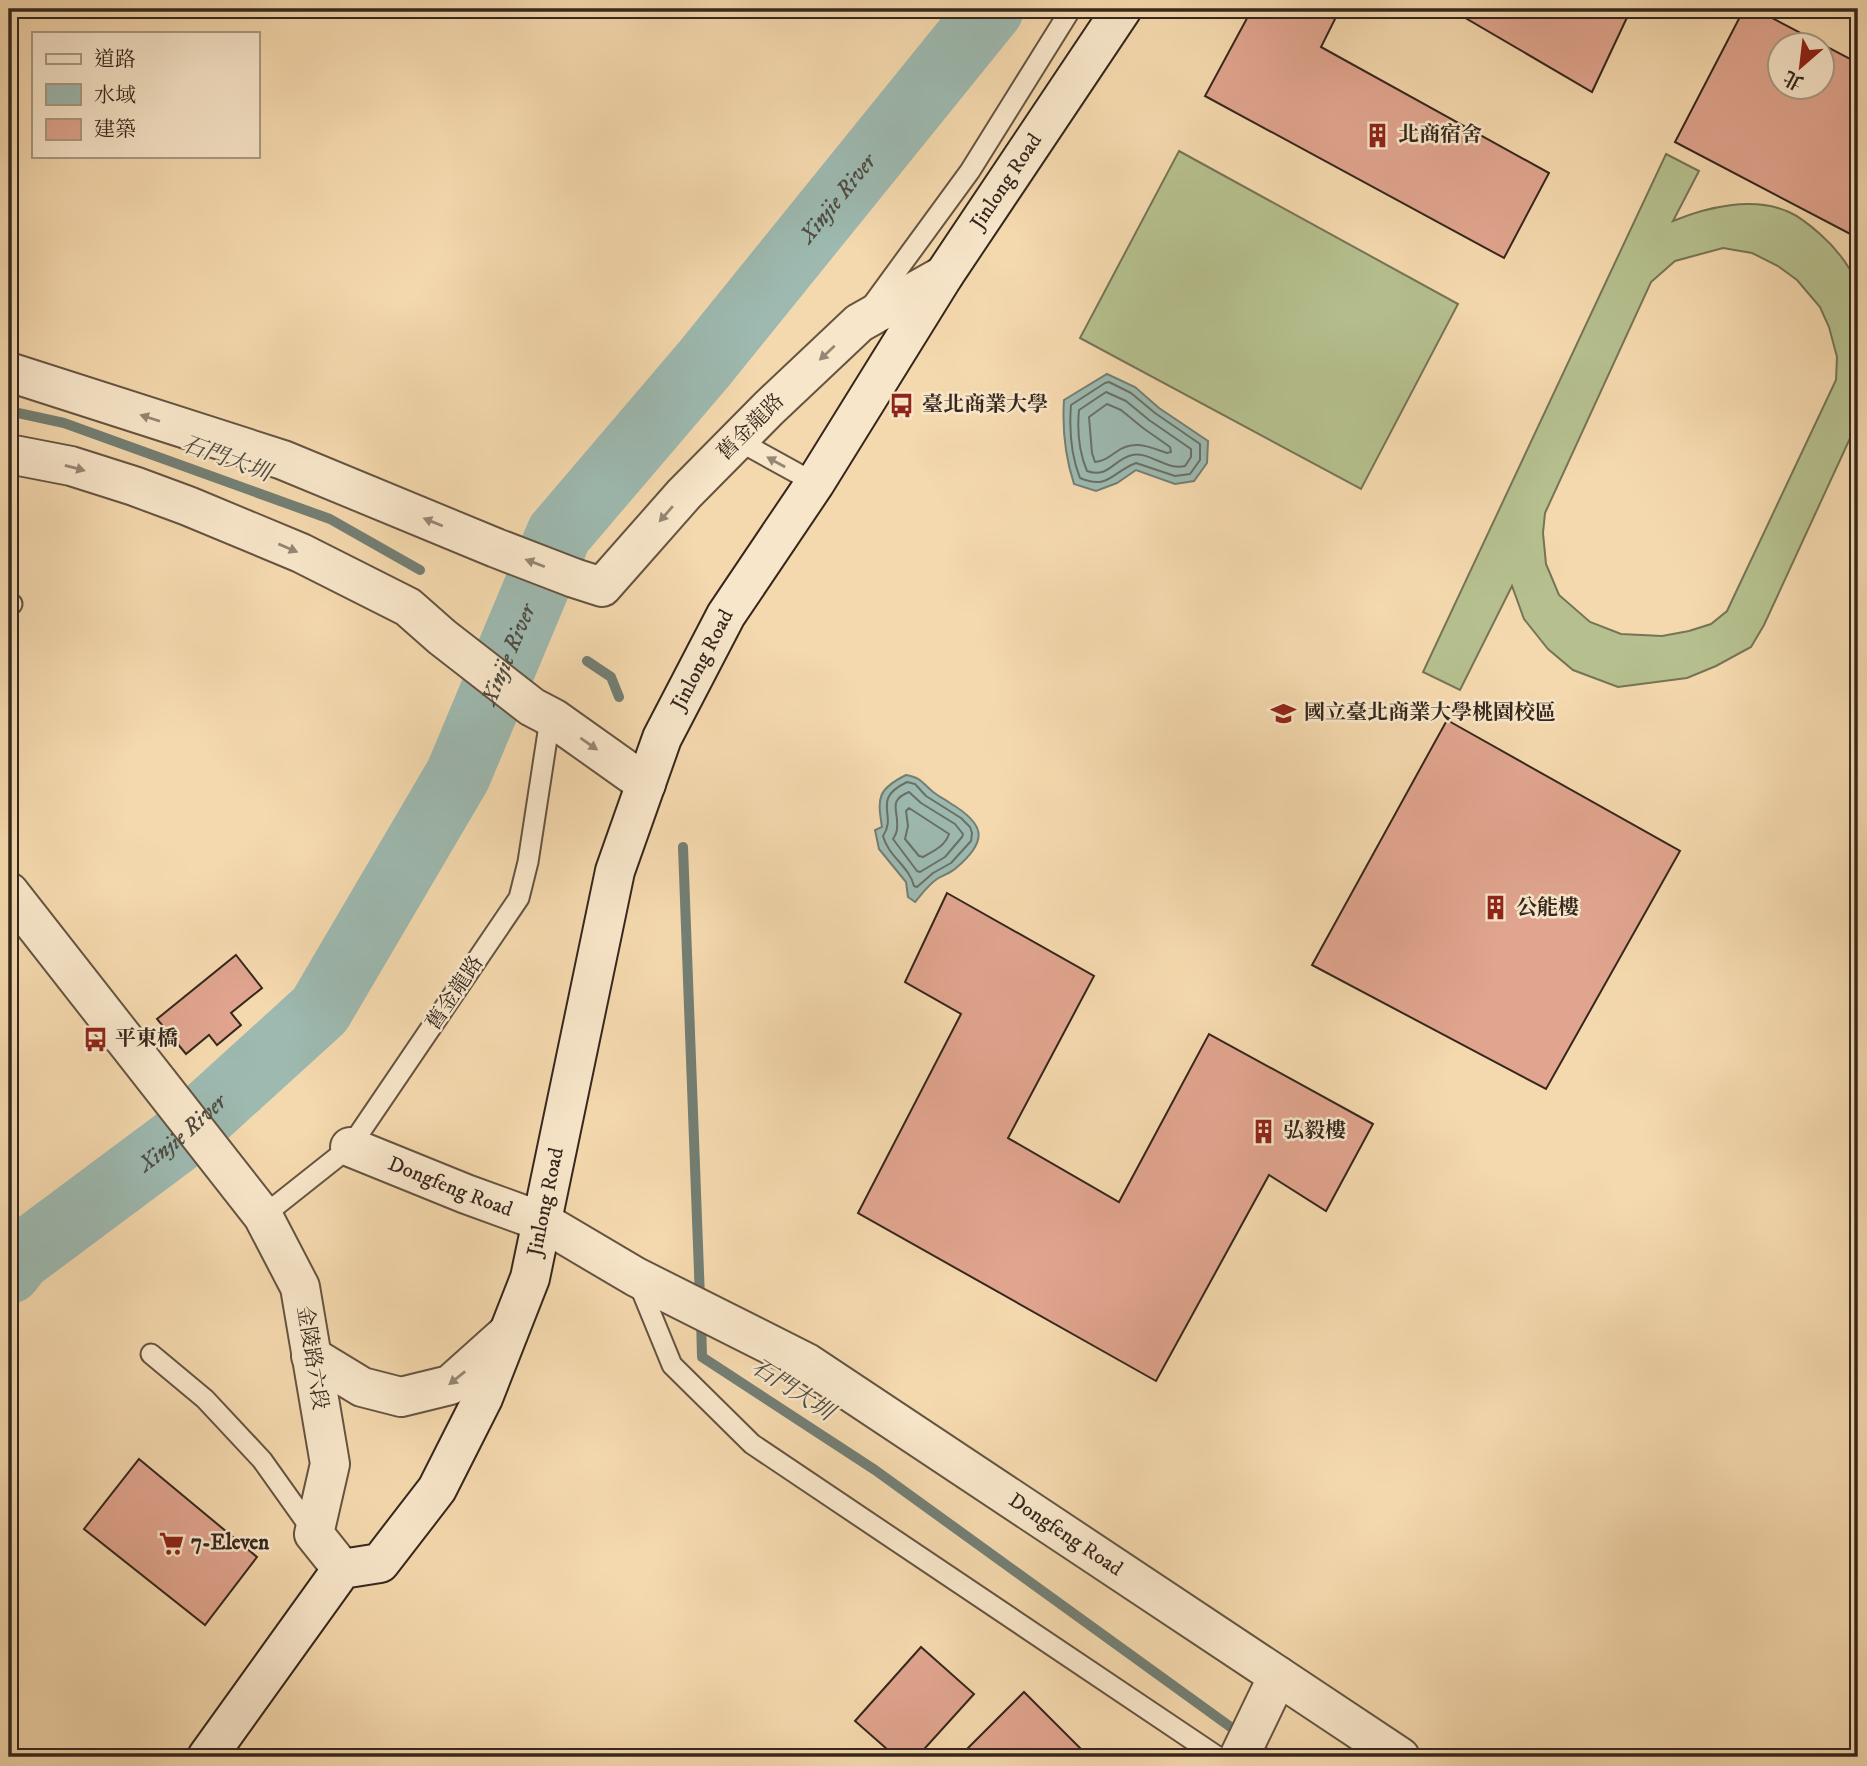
<svg xmlns="http://www.w3.org/2000/svg" width="1867" height="1766" font-family="'IM FELL DW Pica','Noto Serif TC',serif">
	<style>
		.garden { fill: #b6c08f; stroke: #767456; stroke-width: 2; fill-rule: evenodd }
		.water { fill: #9db9b0; stroke: #737f75; stroke-width: 2 }
		.lines { fill: none; stroke-linecap: round; stroke-linejoin: round }
		.shore { stroke: #697066; stroke-width: 2 }
		.stream { stroke: #737f75; stroke-width: 10 }
		.river { stroke: #9db9b0; stroke-width: 66 }
		.building { fill: #e1a58f; stroke: #35271d; stroke-width: 2; fill-rule: evenodd }
		.service-casing { stroke: #655441; stroke-width: 23 }
		.minor-casing { stroke: #655441; stroke-width: 42 }
		.tertiary-casing { stroke: #655441; stroke-width: 42 }
		.secondary-casing { stroke: #35271d; stroke-width: 42 }
		.service { stroke: #f8e6ca; stroke-width: 19 }
		.minor { stroke: #f8e6ca; stroke-width: 38 }
		.tertiary { stroke: #f8e6ca; stroke-width: 38 }
		.secondary { stroke: #f8e6ca; stroke-width: 38 }
		.oneway { fill: #968674 }
		.labels { text-anchor: middle; dominant-baseline: central; stroke-width: 5; stroke-linejoin: round; paint-order: stroke }
		.poi-label { font-size: 21px; font-weight: bold; fill: #35271d; stroke: #f8e6ca; text-anchor: start }
		.street-label { font-size: 21px; fill: #35271d; stroke: #f8e6ca }
		.water-label { font-size: 23px; font-style: italic; fill: #4f4c42; stroke: #f8e6ca }
	</style>
	<rect width="100%" height="100%" fill="#f5d9ae"/>
	<filter id="stains"><feTurbulence type="fractalNoise" baseFrequency=".00286" numOctaves="4"/><feColorMatrix values="0 0 0 0 .2 0 0 0 0 .09 0 0 0 0 .02 0 0 0 .5 -.17"/></filter>
	<radialGradient id="worn" r=".72"><stop offset=".6" stop-color="#630" stop-opacity="0"/><stop offset="1" stop-color="#630" stop-opacity=".3"/></radialGradient>
	<!-- garden -->
	<path class="garden" d="M1179 151 1458 304 1361 489 1080 338Z
		M1666 154 1699 171 1673 221C1707 207 1753 196 1789 212 1800 217 1811 226 1820 234 1836 248 1849 265 1858 285V421L1764 625 1751 647 1716 666 1687 678 1618 687 1573 670 1548 649 1524 619 1512 586 1460 690 1423 672ZM1723 248 1752 253 1778 266 1797 280 1820 307 1829 327 1837 357 1836 380 1727 611 1711 624 1689 631 1662 636 1621 634 1590 622 1559 595 1546 564 1543 533 1545 513 1651 282 1675 261Z"/>
	<!-- water -->
	<path class="water" d="M1107 374 1135 387 1159 408 1208 441 1207 463 1194 481 1175 484 1136 470 1117 483 1096 491 1074 484C1065 456 1062 430 1064 400Z
		M906 775C922 778 921 782 932 791 938 796 944 799 950 803 985 824 989 840 956 868 951 873 943 875 937 879 928 885 922 894 915 902L908 897 906 882 879 849 875 830 882 827C877 797 878 789 906 775Z"/>
	<g class="lines">
		<!-- shore -->
		<path class="shore" d="M1109 382 1131 393 1155 413 1200 444V460L1190 474 1175 476 1136 463C1112 472 1109 490 1080 478 1071 455 1069 430 1071 405L1105 383Z
			M1106 392 1126 401 1149 420 1191 449V457L1185 466C1167 471 1149 451 1132 455 1114 459 1108 479 1087 471 1079 452 1077 431 1079 410Z
			M1107 404 1121 410 1143 428 1170 447 1171 452 1167 453C1149 447 1134 439 1116 452 1109 457 1104 461 1095 462L1092 453 1089 417Z
			M907 782 915 784 926 796 961 818 970 827 972 833 971 841 951 863 933 873 917 887 914 886C909 866 888 856 883 836 898 814 870 800 907 782Z
			M909 792 921 803 955 824 963 834 962 837 945 857 920 872 917 871 893 839C895 836 897 832 897 828 899 810 887 801 909 792Z
			M909 808 949 834C945 846 934 851 923 857L919 856 905 839 908 826 906 811Z"/>
		<!-- stream -->
		<path class="stream" d="M9 411 64 423 330 519 420 570
			M587 661 611 677 619 697
			M683 847 700 1299
			M701 1318 702 1357 875 1470 1272 1757"/>
		<!-- river -->
		<path class="river" id="s1" d="M9 1271 19 1258 176 1141 320 1010 458 775 559 534 704 364 991 9"/>
	</g>
	<!-- building -->
	<path class="building" d="M1252 9H1340L1321 47 1549 173 1504 258 1205 96Z
		M1450 9H1631L1592 92Z
		M1744 9H1755L1858 63V238L1675 142ZM1780 46H1822V88H1780Z
		M1447 720 1680 851 1546 1089 1312 965Z
		M947 893 1094 976 1008 1138 1119 1202 1209 1034 1373 1124 1326 1211 1269 1175 1156 1381 858 1213 961 1014 905 982Z
		M236 955 262 988 231 1013 241 1025 217 1045 209 1035 186 1054 157 1019Z
		M139 1459 257 1557 205 1625 84 1529Z
		M921 1647 974 1694 917 1757H896L855 1721Z
		M1024 1692 1089 1757H959Z"/>
	<g class="lines">
		<defs>
			<path id="service" d="M872 305 970 171 1071 9
				M737 440 815 483
				M9 604H12
				M263 1216 350 1147 519 898 528 862 548 732 553 718
				M638 1282 672 1365 752 1444 1218 1757
				M151 1354 205 1399 262 1460 314 1533"/>
			<path id="minor" d="M9 372 283 460 496 548 574 578 602 587 684 494 769 408 859 323 944 275
				M9 454 71 466 134 486 188 506 301 553 408 607 442 637 532 707 553 718 646 784
				M1239 1757 1278 1676"/>
			<g id="tertiary">
				<path d="M9 892 263 1216 300 1287 330 1464 314 1534 342 1569"/>
				<path id="s2" d="M350 1147 466 1194 543 1222 636 1277 807 1363 1400 1757"/>
				<path d="M311 1356 362 1387 401 1397 450 1385 508 1333"/>
			</g>
			<g id="secondary">
				<path id="s3" d="M207 1757 342 1569 380 1563 437 1489 483 1398 530 1278 615 871 662 738 726 615 815 483 944 275 1122 9"/>
			</g>
		</defs>
		<!-- service casing -->
		<use href="#service" class="service-casing"/>
		<!-- minor casing -->
		<use href="#minor" class="minor-casing"/>
		<!-- tertiary casing -->
		<use href="#tertiary" class="tertiary-casing"/>
		<!-- secondary casing -->
		<use href="#secondary" class="secondary-casing"/>
		<!-- service -->
		<use href="#service" class="service"/>
		<!-- minor -->
		<use href="#minor" class="minor"/>
		<!-- tertiary -->
		<use href="#tertiary" class="tertiary"/>
		<!-- secondary -->
		<use href="#secondary" class="secondary"/>
	</g>
	<!-- one-way arrows -->
	<defs><path id="oneway-solid" d="M-6-.8H1V-3.2L6.5 0L1 3.2V.8H-6Z" transform="scale(1.75)"/></defs>
	<g class="oneway">
		<use href="#oneway-solid" transform="translate(827 353) rotate(137)"/>
		<use href="#oneway-solid" transform="translate(150 418) rotate(-162)"/>
		<use href="#oneway-solid" transform="translate(776 462) rotate(-151)"/>
		<use href="#oneway-solid" transform="translate(75 468) rotate(15)"/>
		<use href="#oneway-solid" transform="translate(666 514) rotate(131)"/>
		<use href="#oneway-solid" transform="translate(433 522) rotate(-158)"/>
		<use href="#oneway-solid" transform="translate(288 548) rotate(23)"/>
		<use href="#oneway-solid" transform="translate(535 563) rotate(-159)"/>
		<use href="#oneway-solid" transform="translate(589 744) rotate(35)"/>
		<use href="#oneway-solid" transform="translate(457 1378) rotate(141)"/>
	</g>
	<!-- icons -->
	<defs>
		<symbol id="building-bare" viewBox="-9 -9 18 18"><path d="M-4-6H4V6H1V3H-1V6H-4ZM-2.5-4.3h1.7v1.8h-1.7ZM.8-4.3h1.7v1.8H.8ZM-2.5-1h1.7V.8h-1.7ZM.8-1h1.7V.8H.8Z" fill="#8f2418" stroke="#f8e6ca" stroke-width="2.5" paint-order="stroke"/></symbol>
		<symbol id="bus-bare" viewBox="-9 -9 18 18"><path d="M-5-6H5V4H4V6H2V4H-2V6H-4V4H-5ZM-3.5-4V0h7V-4ZM-3.5 1.2v1.5H-2V1.2ZM2 1.2v1.5H3.5V1.2Z" fill="#8f2418" stroke="#f8e6ca" stroke-width="2.5" paint-order="stroke"/></symbol>
		<symbol id="university-bare" viewBox="-9 -9 18 18"><path d="M0-5L7-2L0 1L-7-2ZM-4 1L0 2.5L4 1V4Q0 6-4 4Z" fill="#8f2418" stroke="#f8e6ca" stroke-width="2.5" paint-order="stroke"/></symbol>
		<symbol id="supermarket-bare" viewBox="-9 -9 18 18"><path d="M-6-5.5h2.5l.6 2H6L4.5 2H-2.5L-4.4-4H-6ZM-1.5 3.2a1.3 1.3 0 1 0 .1 0ZM3 3.2a1.3 1.3 0 1 0 .1 0Z" fill="#8f2418" stroke="#f8e6ca" stroke-width="2.5" paint-order="stroke"/></symbol>
	</defs>
	<g fill-rule="evenodd">
		<use href="#building-bare" x="1360" y="118" width="35" height="35"/>
		<use href="#bus-bare" x="884" y="388" width="35" height="35"/>
		<use href="#university-bare" x="1266" y="696" width="35" height="35"/>
		<use href="#building-bare" x="1478" y="890" width="35" height="35"/>
		<use href="#bus-bare" x="78" y="1022" width="35" height="35"/>
		<use href="#building-bare" x="1246" y="1114" width="35" height="35"/>
		<use href="#supermarket-bare" x="154" y="1526" width="35" height="35"/>
	</g>
	<g class="labels">
		<!-- poi labels -->
		<g class="poi-label">
			<text x="1398" y="135">北商宿舍</text>
			<text x="922" y="405">臺北商業大學</text>
			<text x="1304" y="713">國立臺北商業大學桃園校區</text>
			<text x="1516" y="908">公能樓</text>
			<text x="115" y="1039">平東橋</text>
			<text x="1283" y="1131">弘毅樓</text>
			<text x="191" y="1543">7-Eleven</text>
		</g>
		<!-- street labels -->
		<g class="street-label">
			<text stroke="none"><textPath href="#s3" startOffset="1806">Jinlong Road</textPath></text>
			<text transform="translate(751 427) rotate(-45)">舊金龍路</text>
			<text stroke="none"><textPath href="#s3" startOffset="1239">Jinlong Road</textPath></text>
			<text transform="translate(455 993) rotate(-56)">舊金龍路</text>
			<text stroke="none"><textPath href="#s2" startOffset="108">Dongfeng Road</textPath></text>
			<text stroke="none"><textPath href="#s3" startOffset="672">Jinlong Road</textPath></text>
			<text transform="translate(312 1358) rotate(81)">金陵路六段</text>
			<text stroke="none"><textPath href="#s2" startOffset="817">Dongfeng Road</textPath></text>
		</g>
		<!-- water labels -->
		<g class="water-label">
			<text stroke="none"><textPath href="#s1" startOffset="1377">Xinjie River</textPath></text>
			<text transform="translate(226 459) rotate(20)">石門大圳</text>
			<text stroke="none"><textPath href="#s1" startOffset="810">Xinjie River</textPath></text>
			<text stroke="none"><textPath href="#s1" startOffset="222">Xinjie River</textPath></text>
			<text transform="translate(792 1390) rotate(33)">石門大圳</text>
		</g>
	</g>
	<!-- margin -->
	<rect width="1867" height="1766" fill="none" stroke="#f5d9ae" stroke-width="35"/>
	<rect x="10" y="10" width="1846" height="1745" fill="none" stroke="#35271d" stroke-width="3.5"/>
	<rect x="18" y="18" width="1832" height="1731" fill="none" stroke="#35271d" stroke-width="2"/>
	<!-- legend -->
	<rect x="32" y="32" width="228" height="126" fill="#f8e6ca" stroke="#aa9a85" stroke-width="2"/>
	<rect x="46" y="54" width="35" height="10" fill="#f8e6ca" stroke="#aa9a85" stroke-width="2"/>
	<text x="94" y="66" font-size="21" fill="#35271d">道路</text>
	<rect x="46" y="84" width="35" height="21" fill="#9db9b0" stroke="#aa9a85" stroke-width="2"/>
	<text x="94" y="102" font-size="21" fill="#35271d">水域</text>
	<rect x="46" y="119" width="35" height="21" fill="#e1a58f" stroke="#aa9a85" stroke-width="2"/>
	<text x="94" y="136" font-size="21" fill="#35271d">建築</text>
	<!-- north arrow -->
	<g transform="translate(1801 66) rotate(208)"><circle r="33" fill="#f8e6ca" stroke="#aa9a85" stroke-width="2"/>
	<path d="M0-5L12 26L0 18L-12 26Z" fill="#8f2418"/>
	<text y="-10" font-size="19" font-weight="bold" text-anchor="middle" fill="#35271d">北</text>
	</g>
	<rect width="100%" height="100%" filter="url(#stains)"/>
	<rect width="100%" height="100%" fill="url(#worn)"/>
</svg>
